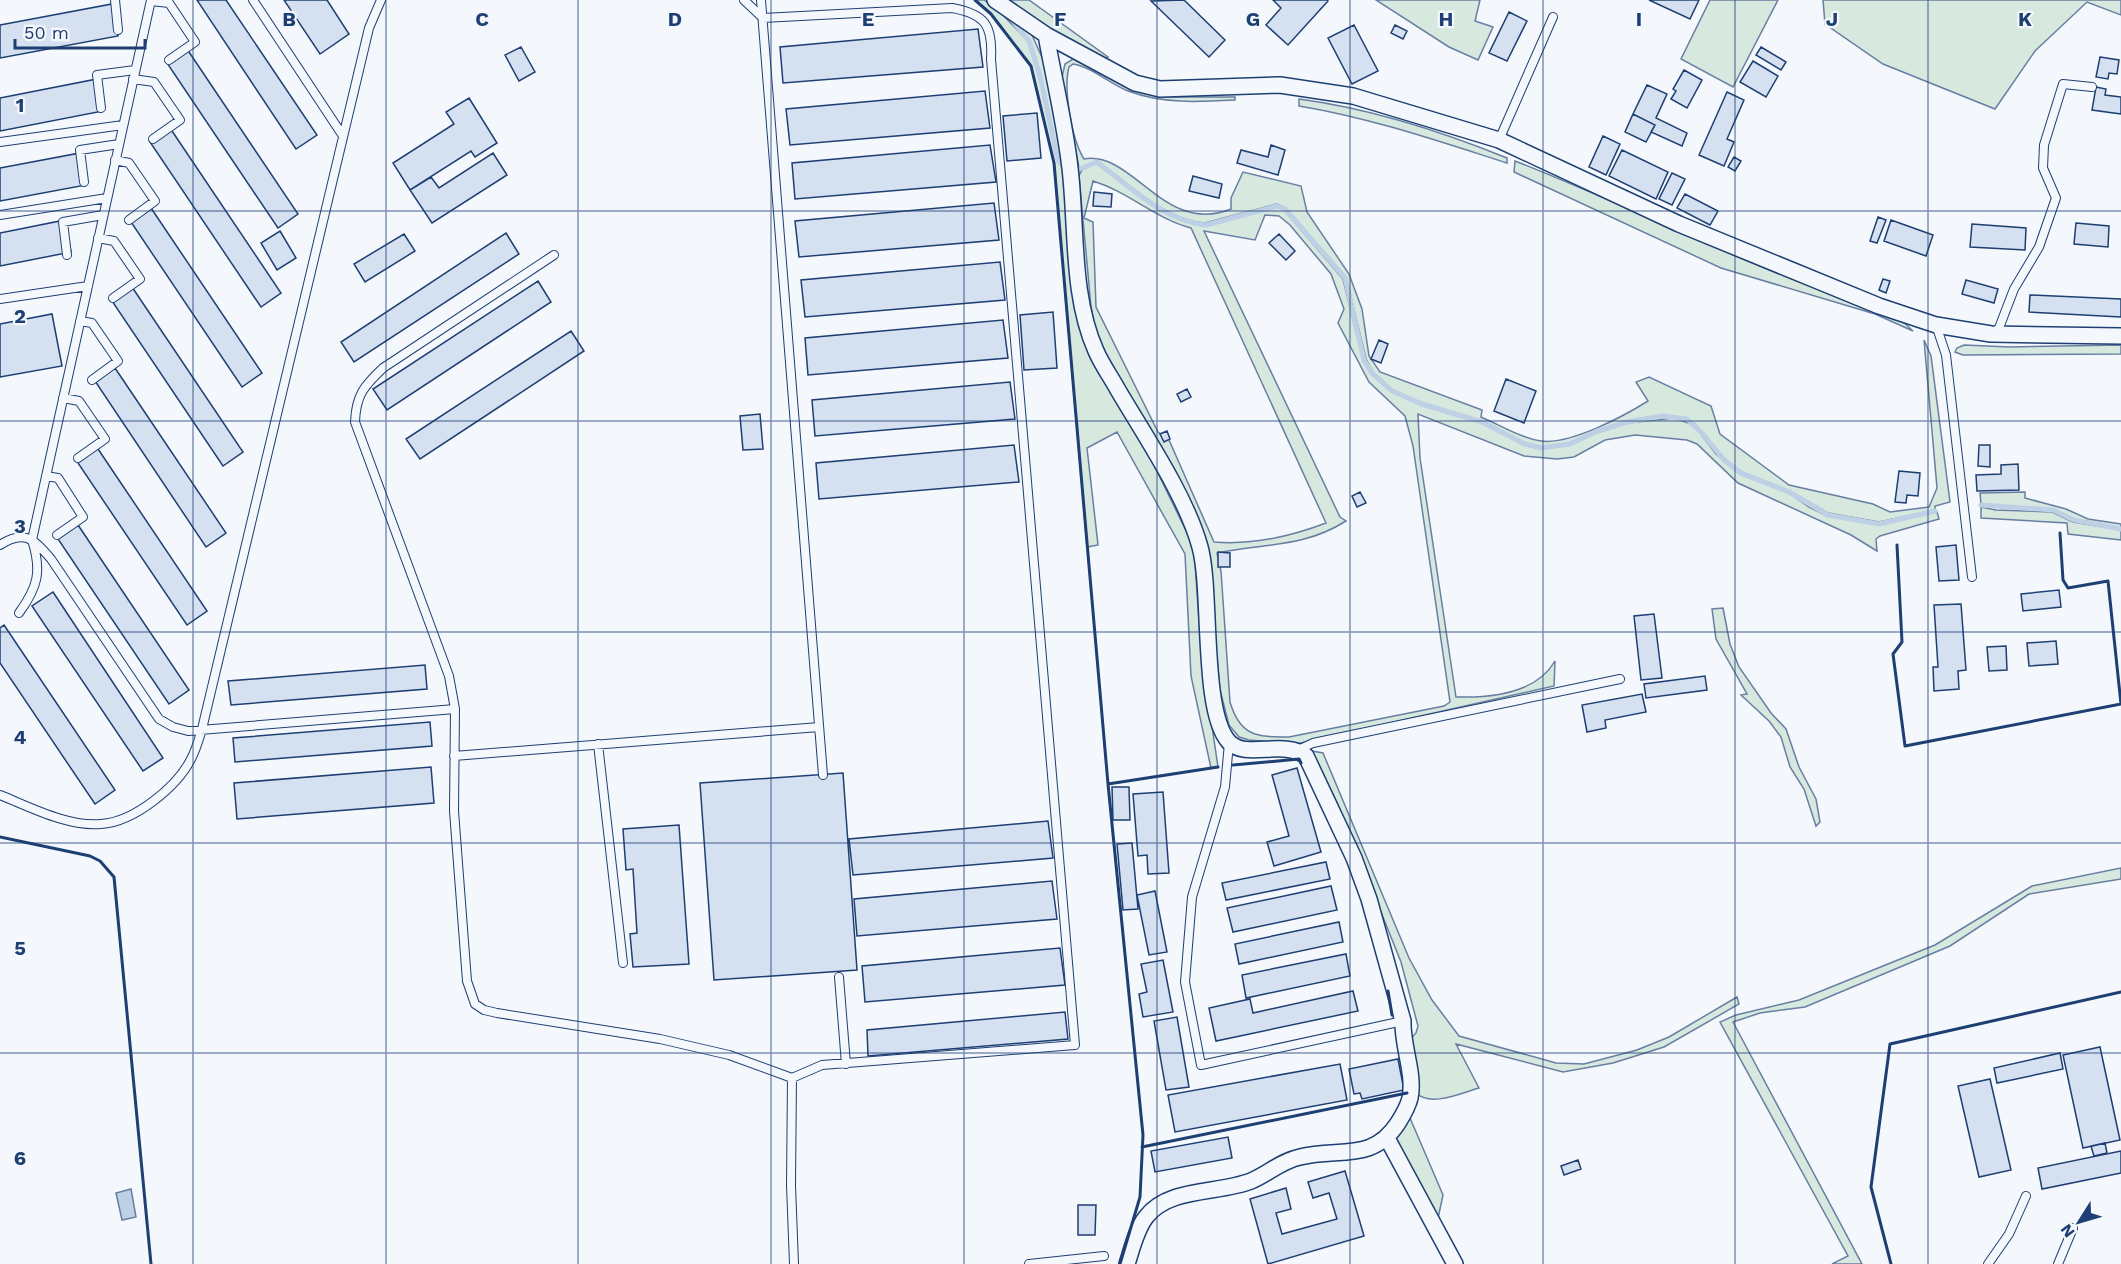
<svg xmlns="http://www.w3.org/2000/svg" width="2121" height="1264" font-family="'Work Sans',sans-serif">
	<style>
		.green { fill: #d7e8df; stroke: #687fa3; stroke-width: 1.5; fill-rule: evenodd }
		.water { fill: #bed0e5; stroke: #687fa3; stroke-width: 1.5 }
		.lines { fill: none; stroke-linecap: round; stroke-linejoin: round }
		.stream { stroke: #bed0e5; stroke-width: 5 }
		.building { fill: #d5e0f0; stroke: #1d3f73; stroke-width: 1.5 }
		.lane-casing { stroke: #1d3f73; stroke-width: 10 }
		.street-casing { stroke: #1d3f73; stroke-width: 18 }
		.lane { stroke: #f4f7fb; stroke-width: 8 }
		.street { stroke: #f4f7fb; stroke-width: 15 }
		.wall { stroke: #1d3f73; stroke-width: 3 }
		.grid { fill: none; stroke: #1d3f73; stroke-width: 1.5; stroke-opacity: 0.55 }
		.grid-label { font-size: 20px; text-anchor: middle; font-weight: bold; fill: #1d3f73; stroke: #f4f7fb; stroke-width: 4.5; stroke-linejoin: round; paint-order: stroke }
	</style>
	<rect width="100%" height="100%" fill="#f4f7fb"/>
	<!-- green -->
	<path class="green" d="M975 0H984L999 11 1028 41 1039 76 1057 160 1065 169 1058 159 1041 76 1030 40 1015 23 1032 35 1049 73 1067 167 1079 327 1098 371 1153 463 1194 547 1201 652 1218 767 1211 768 1191 676 1185 554 1117 432 1087 448 1098 545 1087 547 1054 163 1031 66 991 14Z
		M1007 0H1029L1108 57 1101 62 1010 7Z
		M1376 0H1480L1475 21 1493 27 1478 60 1449 47Z
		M1710 0H1778L1733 87 1681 59Z
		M1823 0H2121V15L2087 2 2035 51 1995 109 1883 64 1825 24Z
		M1073 59 1135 90 1160 97H1235V100C1198 102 1163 104 1128 91 1110 84 1092 67 1073 64L1069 67C1063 89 1072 140 1084 159 1133 150 1164 236 1231 209V198L1243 172 1301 186 1307 212 1349 274 1362 309 1369 356 1380 372 1482 410 1481 417C1500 425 1521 438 1541 441 1570 445 1624 416 1648 401L1636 382 1649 377 1711 406 1720 434 1789 485 1873 504 1890 512 1929 507 1937 488 1924 340 1931 356 1950 502 1935 506V510L1879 522 1828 513 1790 491 1742 472 1725 459 1695 424 1687 418 1663 415 1637 419 1595 431 1569 443 1541 447 1525 443 1483 421 1422 403 1393 390 1373 372 1366 359 1346 277 1286 208 1277 204 1205 223C1163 219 1130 185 1098 161L1079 168 1062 77 1065 64Z
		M1299 99C1367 108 1443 132 1507 158V163C1438 141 1371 118 1299 106Z
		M1515 161C1610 198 1702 244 1797 281 1832 295 1888 304 1913 331L1875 314 1721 268 1514 172Z
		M1097 164C1130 188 1163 221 1206 226L1277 207 1284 210 1343 279 1363 360 1371 374 1392 392 1421 405 1482 423 1524 445 1541 449 1570 445 1596 433 1628 423 1674 418 1694 425 1716 454 1740 474 1789 493 1809 507 1827 516 1879 525 1937 512 1939 519 1880 536 1876 539 1877 551 1851 535 1738 483 1697 444 1687 440 1635 435 1605 440 1574 457 1557 459 1524 456 1418 414 1420 458 1456 697C1491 698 1536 694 1555 661L1554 686 1296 744 1249 740 1239 737 1229 725 1220 690 1207 550 1097 337 1091 307 1079 176C1082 167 1088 165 1097 164ZM1093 181C1129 192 1154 218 1191 228L1326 523C1292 536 1251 545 1214 542L1169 440 1158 432 1096 307 1093 222 1084 218ZM1265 215 1279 216 1290 225 1331 274 1344 309 1338 323 1369 382 1405 416 1413 446 1450 702 1444 706 1289 737C1256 737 1240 736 1230 702L1221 571 1217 553C1265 543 1303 548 1346 521L1340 517 1204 231 1255 240Z
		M1964 345 2009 347 2121 345V354L1963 355 1955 352 1957 348Z
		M2025 492V498L2066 509 2088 519 2121 524V528L2074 519 2053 509 1997 507 1981 504 1980 493Z
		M1981 507 1996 510 2052 512 2073 522 2121 530V540L2068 534 2067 523 1981 518Z
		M1723 608 1730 644 1739 667 1771 713 1786 729 1799 767 1816 799 1820 822 1816 826 1804 789 1790 767 1781 737 1769 721 1741 695 1747 694 1716 639 1712 609Z
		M1312 751 1323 753 1409 958 1432 1000 1459 1036 1556 1063 1584 1064 1637 1050 1669 1037 1737 997 1739 1004 1664 1047 1613 1063 1563 1072 1456 1044 1479 1088C1461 1093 1430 1108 1415 1092L1407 1043 1416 1033 1418 1026 1401 962 1338 805Z
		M2121 868V879L2029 894 1950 946 1805 1007 1760 1013 1733 1022 1862 1264H1832L1848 1256 1720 1022 1736 1015 1799 1000 1935 945 2032 886Z
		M1410 1118 1443 1195 1437 1223 1396 1145V1137Z"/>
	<!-- water -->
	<path class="water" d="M131 1189 136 1217 122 1220 116 1193Z"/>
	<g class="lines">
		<!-- stream -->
		<path class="stream" d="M1015 24 1029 41 1040 76 1058 160 1065 169
			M1080 169 1097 162C1129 186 1163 221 1206 225L1277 206 1285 209 1345 278 1364 360 1372 373 1392 391 1422 404 1482 422 1525 444 1541 448 1570 444 1595 432 1627 422 1663 416 1687 419 1702 433 1724 460 1741 473 1789 492 1828 515 1879 524 1935 511
			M1981 505 2053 510 2074 520 2121 529"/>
	</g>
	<!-- building -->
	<path class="building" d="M197 0H226L317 135 296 149Z
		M284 0H327L349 34 320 54Z
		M1184 0 1225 40 1209 57 1151 1Z
		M1273 0H1327L1328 1 1288 45 1266 25 1281 8Z
		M1649 0H1699L1690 19Z
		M112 4 118 36 0 58V25Z
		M1509 12 1527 21 1507 61 1489 53Z
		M1354 25 1378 71 1352 84 1328 38Z
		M1395 25 1407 31 1403 39 1391 33Z
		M978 29 983 67 783 83 780 47Z
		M521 47 535 72 519 81 505 55Z
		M1761 47 1786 62 1781 70 1756 55Z
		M187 49 298 214 278 228 167 63Z
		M2100 57 2119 60 2117 74 2109 73 2108 79 2096 77Z
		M1753 61 1778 76 1766 97 1740 82Z
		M1684 70 1702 80 1687 108 1671 99 1676 91 1673 89Z
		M97 79 103 111 0 131V98Z
		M1647 85 1667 94 1656 118 1687 133 1682 146 1651 132 1655 125 1633 114Z
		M2096 87 2106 89 2105 95 2121 97V114L2092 110Z
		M985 91 990 128 790 145 786 109Z
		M1727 92 1744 100 1727 139 1734 142 1724 166 1699 155Z
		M469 98 497 143 475 157 471 151 410 190 393 163 454 124 446 112Z
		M1037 113 1041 158 1007 161 1003 116Z
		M1633 114 1655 125 1646 142 1625 132Z
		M170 128 281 293 261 307 150 142Z
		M1603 136 1620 144 1606 175 1589 167Z
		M990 145 996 182 795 199 792 163Z
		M1271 145 1285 150 1278 175 1237 163 1241 150 1268 157Z
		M1622 150 1668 172 1656 199 1609 176Z
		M80 153 86 185 0 201V168Z
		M493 153 507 175 432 223 410 190 431 177 439 188Z
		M1734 157 1741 161 1735 171 1728 167Z
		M1672 173 1685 179 1672 205 1659 199Z
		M1193 176 1222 184 1219 198 1189 191Z
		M1094 192 1112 194 1111 207 1093 206Z
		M1685 194 1718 211 1710 225 1677 208Z
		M994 203 999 240 799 257 795 221Z
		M151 208 262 373 242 387 131 222Z
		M1878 217 1886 220 1877 243 1870 241Z
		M65 220 71 252 0 266V233Z
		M1891 220 1933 235 1926 256 1884 241Z
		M2076 223 2109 226 2108 247 2074 244Z
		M1972 224 2026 228 2025 250 1970 247Z
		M280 231 296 258 277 270 261 243Z
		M506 233 519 254 354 362 341 342Z
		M404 234 415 251 365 282 354 264Z
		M1279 234 1295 251 1286 260 1269 243Z
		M1000 262 1005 300 805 317 801 280Z
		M1883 279 1890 281 1886 293 1879 290Z
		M1966 280 1998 289 1994 303 1962 294Z
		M538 281 551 302 387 410 373 389Z
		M132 287 243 452 223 466 112 301Z
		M2030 295 2121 299V317L2029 312Z
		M1053 312 1057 368 1024 370 1020 315Z
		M52 314 62 366 0 377V324Z
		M1003 320 1008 358 808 375 805 338Z
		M571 331 584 351 420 459 406 439Z
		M1379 340 1388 344 1381 363 1371 359Z
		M115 368 226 533 206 547 95 381Z
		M1506 379 1536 391 1524 423 1494 411Z
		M1010 382 1015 419 815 436 812 400Z
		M1187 389 1191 397 1181 402 1177 394Z
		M760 414 763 449 743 450 740 416Z
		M1167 431 1170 439 1164 442 1160 434Z
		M1014 445 1019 482 819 499 816 463Z
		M1979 445H1990V467L1978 466Z
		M96 446 207 611 187 625 76 460Z
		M2018 464 2019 490 1977 491 1976 475 2001 474V465Z
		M1899 471 1920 473 1918 496 1907 495 1906 503 1895 502Z
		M1360 492 1366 503 1357 507 1352 496Z
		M78 525 189 690 169 704 58 539Z
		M1956 545 1959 580 1939 581 1936 547Z
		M1218 552 1230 553V567H1218Z
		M2059 590 2061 607 2023 611 2021 594Z
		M53 592 163 758 143 771 32 606Z
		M1961 604 1966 670 1958 671 1959 689 1934 691 1933 667H1938L1934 605Z
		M1654 614 1662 678 1641 680 1634 616Z
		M4 625 115 790 95 804 0 663V628Z
		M2056 641 2058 664 2029 666 2027 643Z
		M2006 646 2007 670 1989 671 1987 647Z
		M425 665 427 689 231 705 228 681Z
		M1705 676 1707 690 1646 698 1644 684Z
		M1642 694 1646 712 1605 720 1606 728 1587 732 1582 705Z
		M430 722 432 746 235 762 233 738Z
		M431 767 434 803 237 819 234 783Z
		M1297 768 1321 852 1274 866 1267 842 1289 836 1272 775Z
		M843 773 857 970 714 980 700 783Z
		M1112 787H1129L1130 820H1113Z
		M1163 792 1169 873 1148 874 1147 855 1138 856 1133 794Z
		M1048 821 1053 858 853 875 849 839Z
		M679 825 689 964 633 967 630 934 637 933 633 869 626 870 623 829Z
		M1132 843 1138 909 1123 910 1117 844Z
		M1326 862 1330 879 1226 900 1222 883Z
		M1052 881 1057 919 857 936 854 899Z
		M1331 886 1337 910 1233 932 1227 908Z
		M1155 891 1167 952 1149 955 1137 895Z
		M1339 922 1343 942 1239 964 1235 944Z
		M1060 948 1065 985 865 1002 862 966Z
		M1346 954 1350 976 1246 998 1242 975Z
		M1163 960 1173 1012 1143 1017 1139 994 1147 992 1141 964Z
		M1353 991 1358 1011 1216 1041 1209 1008 1250 999 1253 1013Z
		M1065 1012 1068 1039 868 1056 867 1030Z
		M1177 1017 1189 1087 1166 1090 1154 1021Z
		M2100 1047 2120 1140 2083 1148 2063 1055Z
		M2060 1053 2063 1069 1997 1083 1994 1068Z
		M1398 1059 1404 1090 1362 1099 1360 1093 1354 1094 1349 1069Z
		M1340 1064 1347 1100 1175 1132 1168 1095Z
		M1990 1079 2011 1170 1979 1177 1958 1086Z
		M1228 1137 1232 1158 1155 1172 1151 1151Z
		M2105 1143 2107 1153 2094 1156 2091 1146Z
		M2121 1151V1173L2042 1189 2038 1168Z
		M1578 1160 1581 1169 1564 1175 1561 1166Z
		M1345 1171 1364 1236 1268 1264 1250 1199 1286 1188 1291 1209 1276 1213 1282 1234 1337 1219 1329 1193 1313 1198 1308 1182Z
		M1078 1205H1096L1095 1235H1078Z"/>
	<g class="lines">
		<defs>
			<path id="lane" d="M115 0 118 30
				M253 0 343 136
				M761 0 823 775
				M151 1 169 3 195 42 169 60
				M133 79 154 82 180 120 153 139
				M101 108 97 75 135 70
				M1499 140 1553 17
				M0 142 123 125
				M115 160 129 163 155 201 129 220
				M84 182 80 150 119 144
				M0 215 107 198
				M98 238 114 241 140 279 113 298
				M67 255 63 222 103 215
				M554 255 383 368C364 386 356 395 355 422L449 676 455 709 454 811 467 981 475 1004 484 1010 497 1013 660 1039 729 1055 792 1078 822 1065 1075 1045 991 59C993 25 985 14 952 8L763 18 744 0
				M0 299 88 286
				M80 321 92 323 118 361 92 380
				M1936 325 1946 355 1972 577
				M1994 332 1999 328 2014 289 2039 247 2056 198 2043 168 2044 145 2063 84 2092 87
				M63 398 79 401 105 439 78 458
				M46 476 58 478 83 517 57 535
				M0 545C24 529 34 539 51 559L159 719 173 727 188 731 455 709
				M19 613C38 587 42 571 32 540L151 0
				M1229 743 1225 787 1192 897 1185 982 1201 1065 1403 1021
				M598 744 623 963
				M1298 750 1313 743 1620 679
				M454 756 819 727
				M0 795C30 807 68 827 101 824 134 822 177 787 191 759 196 750 199 739 202 729L369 28 381 0
				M839 977 846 1064
				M792 1078 791 1185 794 1264
				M1029 1264 1104 1256
				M1988 1264 2009 1234 2026 1196
				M2058 1264 2073 1228"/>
			<path id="street" d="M995 0 1046 35 1135 83 1160 89 1280 85 1353 96 1499 140 1679 224 1879 306 1936 325 1991 334 2121 336
				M1046 35C1054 79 1065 124 1070 168 1077 228 1071 295 1096 351 1102 365 1111 377 1118 390 1145 436 1186 496 1200 547 1212 590 1201 712 1229 742 1246 760 1283 739 1306 756L1354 858 1369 899 1403 1021C1402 1046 1415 1074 1410 1098 1408 1107 1403 1115 1398 1123 1372 1163 1339 1147 1300 1157 1281 1161 1268 1174 1251 1181 1218 1194 1169 1187 1146 1217 1136 1230 1132 1249 1127 1264
				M1387 1138 1455 1264"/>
		</defs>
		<!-- lane casing -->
		<use href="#lane" class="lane-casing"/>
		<!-- street casing -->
		<use href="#street" class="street-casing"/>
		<!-- lane -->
		<use href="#lane" class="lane"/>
		<!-- street -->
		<use href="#street" class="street"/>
		<!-- wall -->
		<path class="wall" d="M975 0 991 14 1031 66 1054 163 1108 784 1143 1135 1140 1197 1120 1264
			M2060 533 2063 580 2068 588 2108 581 2121 704
			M1897 545 1902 642 1893 654 1905 746 2121 704
			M1233 765 1299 759 1301 763
			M1108 784 1218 767
			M0 837 90 856 100 861 114 877 151 1264
			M1388 991 1392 1015
			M1142 1147 1407 1093
			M1891 1264 1871 1187 1890 1044 2121 992"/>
	</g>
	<!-- grid -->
	<path class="grid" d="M193 0V1264M386 0V1264M578 0V1264M771 0V1264M964 0V1264M1157 0V1264M1350 0V1264M1543 0V1264M1735 0V1264M1928 0V1264M0 211H2121M0 421H2121M0 632H2121M0 843H2121M0 1053H2121"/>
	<g class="grid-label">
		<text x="289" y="26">B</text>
		<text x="482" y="26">C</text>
		<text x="675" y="26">D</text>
		<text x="868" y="26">E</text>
		<text x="1060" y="26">F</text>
		<text x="1253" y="26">G</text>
		<text x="1446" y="26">H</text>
		<text x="1639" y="26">I</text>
		<text x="1832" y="26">J</text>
		<text x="2025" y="26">K</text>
		<text x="20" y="112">1</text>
		<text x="20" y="323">2</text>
		<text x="20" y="533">3</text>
		<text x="20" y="744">4</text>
		<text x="20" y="955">5</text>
		<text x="20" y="1165">6</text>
	</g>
	<!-- north arrow -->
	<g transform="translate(2079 1222) rotate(233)" stroke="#f4f7fb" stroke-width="4.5" paint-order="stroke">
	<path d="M0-4.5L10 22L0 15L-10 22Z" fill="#1d3f73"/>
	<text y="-9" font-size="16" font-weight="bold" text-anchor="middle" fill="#1d3f73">N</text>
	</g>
	<!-- scale -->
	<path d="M15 39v9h130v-9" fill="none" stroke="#1d3f73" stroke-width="3"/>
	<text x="24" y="39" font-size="18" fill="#1d3f73" stroke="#f4f7fb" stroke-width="4.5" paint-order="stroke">50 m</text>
</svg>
